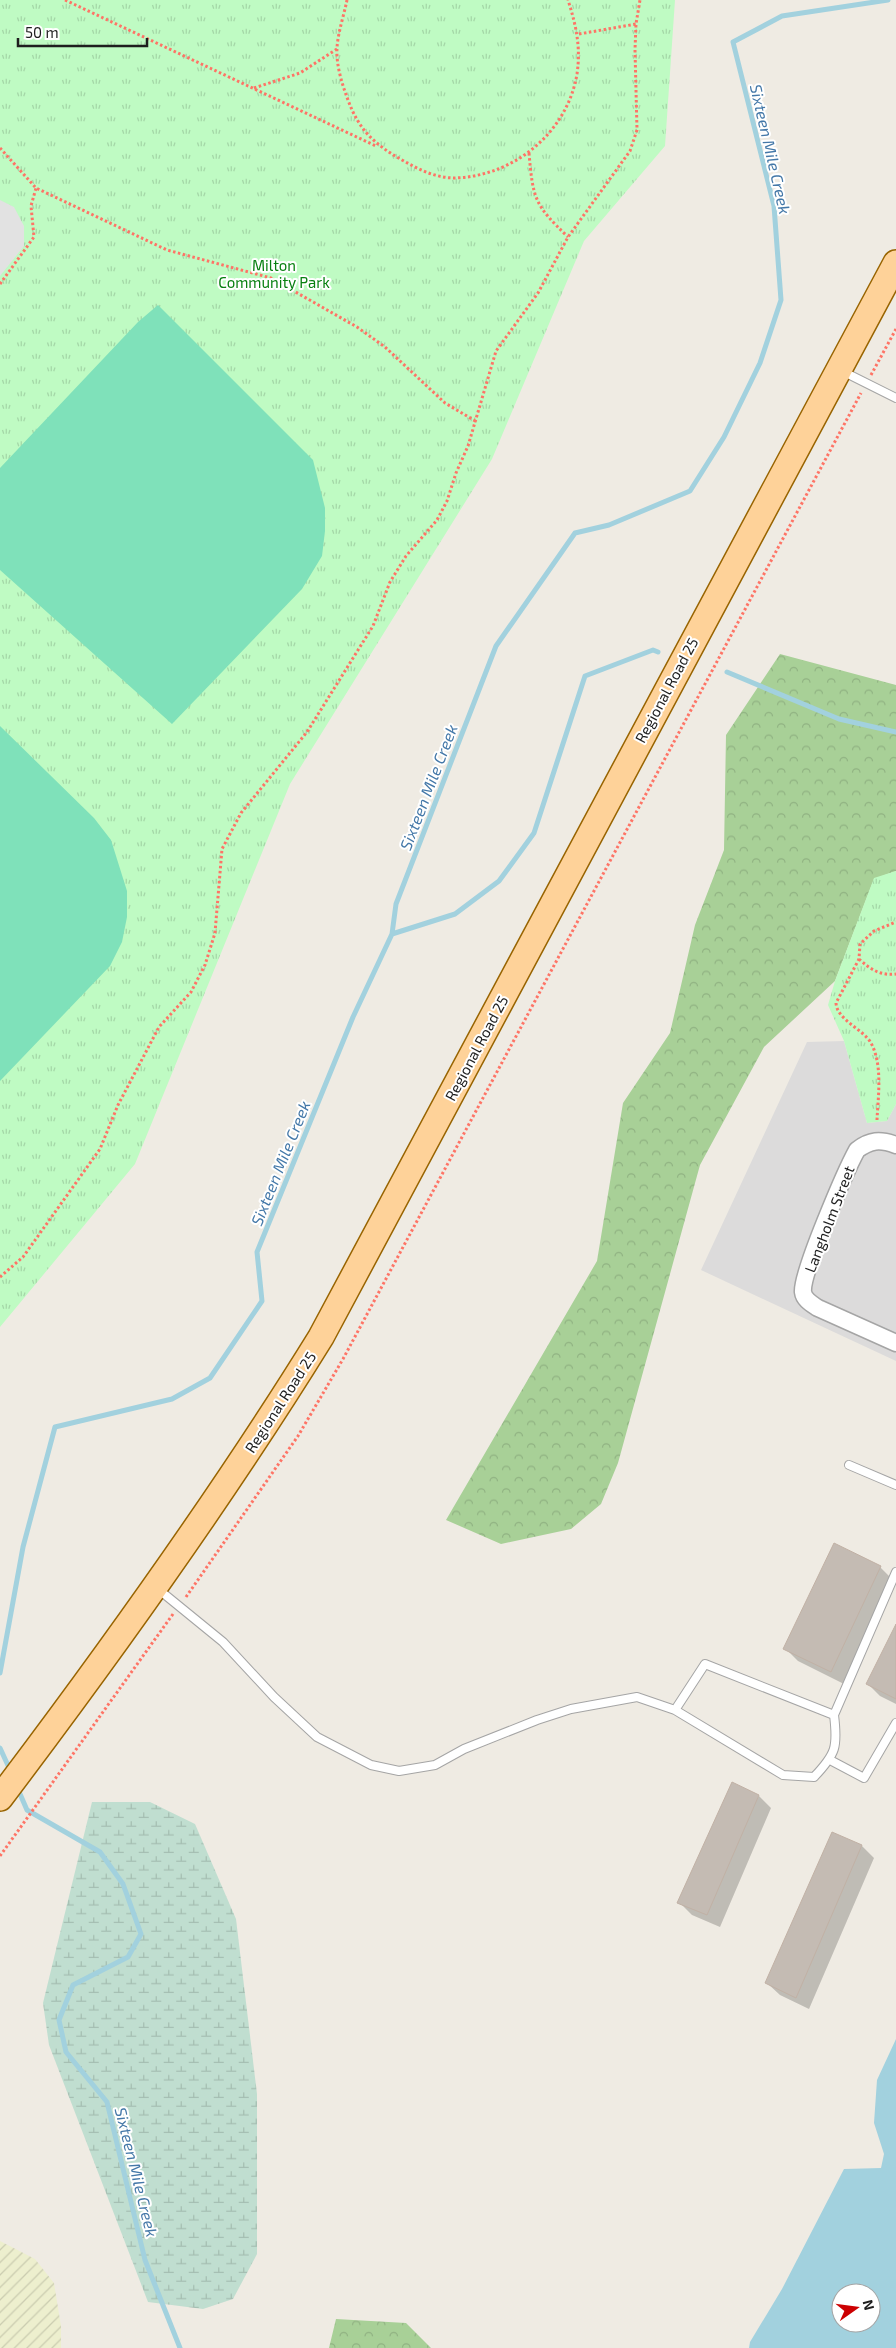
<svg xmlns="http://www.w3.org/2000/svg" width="896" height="2348" font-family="'Exo 2',sans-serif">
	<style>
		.residential { fill: #dcdbdb }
		.farmland { fill: url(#farmland-furrows) }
		.forest { fill: url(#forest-crowns) }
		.wetland { fill: url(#wetland-marsh) }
		.park { fill: url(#park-tufts) }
		.pitch { fill: #7fe1ba }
		.parking { fill: #e2e2e2 }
		.water { fill: #a2d1de; fill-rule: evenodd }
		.shadow { fill: #0003 }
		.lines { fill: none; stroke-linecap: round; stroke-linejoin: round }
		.stream { stroke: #a2d1de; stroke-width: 5 }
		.building { fill: #c4bbb3; stroke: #c1b1a5 }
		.lane-casing { stroke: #a5a5a5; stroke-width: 10 }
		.street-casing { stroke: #a5a5a5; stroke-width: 19 }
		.primary-casing { stroke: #986400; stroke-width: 28 }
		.path { stroke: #fe7466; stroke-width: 3; stroke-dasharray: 2.5 2.5; stroke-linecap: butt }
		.lane { stroke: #fff; stroke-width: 8 }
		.street { stroke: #fff; stroke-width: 16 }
		.primary { stroke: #fed299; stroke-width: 25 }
		.labels { text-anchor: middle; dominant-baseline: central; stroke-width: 4; stroke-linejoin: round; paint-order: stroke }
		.park-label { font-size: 15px; fill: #088011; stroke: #fff }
		.street-label { font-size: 15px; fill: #1e1e1e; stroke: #fff }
		.water-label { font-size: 16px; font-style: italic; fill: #4478a8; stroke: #fff }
	</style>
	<defs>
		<pattern id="farmland-furrows" width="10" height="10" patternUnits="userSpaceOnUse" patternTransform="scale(1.25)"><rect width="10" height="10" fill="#edefce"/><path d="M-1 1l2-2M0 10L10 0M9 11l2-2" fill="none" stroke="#cbccb0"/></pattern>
		<pattern id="forest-crowns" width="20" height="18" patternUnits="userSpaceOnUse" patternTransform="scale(1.25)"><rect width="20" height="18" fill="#a8d097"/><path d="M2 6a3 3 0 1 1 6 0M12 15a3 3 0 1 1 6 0" fill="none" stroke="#90b282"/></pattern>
		<pattern id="wetland-marsh" width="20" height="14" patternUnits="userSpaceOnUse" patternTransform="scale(1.25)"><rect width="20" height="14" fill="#c0ded0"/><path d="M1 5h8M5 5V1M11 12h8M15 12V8" fill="none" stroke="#a5beb2"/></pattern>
		<pattern id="park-tufts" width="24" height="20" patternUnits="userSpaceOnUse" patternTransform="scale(1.25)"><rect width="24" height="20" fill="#bffbc3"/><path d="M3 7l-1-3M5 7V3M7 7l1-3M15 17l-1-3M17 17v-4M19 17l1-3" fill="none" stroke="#a4d7a7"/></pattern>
	</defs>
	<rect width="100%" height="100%" fill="#efebe3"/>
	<!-- residential -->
	<path class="residential" d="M844 1041 867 1123 887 1121 896 1104V1361L701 1270 807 1042Z"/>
	<!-- farmland -->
	<path class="farmland" d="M0 2241 35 2259 54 2283 61 2326V2348H0Z"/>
	<!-- forest -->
	<path class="forest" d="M780 654 896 685V871L874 879 835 981 764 1047 700 1165 618 1463 601 1504 571 1529 501 1544 446 1520 597 1261 623 1103 670 1033 695 925 724 850 726 735Z
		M336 2319 406 2323 431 2348H329Z"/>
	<!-- wetland -->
	<path class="wetland" d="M92 1802H150L195 1824 236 1919 257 2094V2254L233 2299 203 2309 148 2302 49 2045 43 2003Z"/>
	<!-- park -->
	<path class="park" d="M0 0H675L665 146 584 241 492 459 290 784 135 1164 0 1327Z
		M896 871V1104L887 1121 867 1123 844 1041 828 1005 835 981 874 878Z"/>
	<!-- pitch -->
	<path class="pitch" d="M158 305 313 460 325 508V531L322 556 302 589 172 724 0 570V468L138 322Z
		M0 726 94 818 111 840 127 891V917L122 942 110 966 0 1081Z"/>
	<!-- parking -->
	<path class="parking" d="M0 200 14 207 24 226V246L0 276Z"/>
	<!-- water -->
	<path class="water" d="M896 2039V2348H749L750 2342 782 2289 844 2169 881 2168 884 2154 874 2123 877 2080ZM841 2293H871V2323H841Z"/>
	<!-- shadow -->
	<path class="shadow" d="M880 1567 893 1580 844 1684 798 1661 785 1648Z
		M896 1626V1704L880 1696 867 1683Z
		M759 1796 771 1808 720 1927 692 1915 679 1902Z
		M862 1846 874 1858 809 2009 780 1995 767 1983Z"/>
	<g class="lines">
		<!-- stream -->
		<path class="stream" d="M727 672 839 719 896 732
			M392 934 455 914 499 881 534 833 585 676 653 650 658 652
			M0 1673 23 1547 55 1427 172 1399 210 1378 262 1301 257 1252 353 1017 392 934 396 904 496 646 575 533 609 525 690 491 724 437 760 363 781 300 774 206 733 42 782 16 888 0
			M0 1748 11 1772
			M17 1787 27 1810 100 1852 123 1884 141 1934 128 1957 73 1985 59 2020 66 2052 107 2102 145 2260 180 2348"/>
	</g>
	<!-- building -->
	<path class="building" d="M834 1543 881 1566 831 1672 783 1649Z
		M896 1624V1699L866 1684Z
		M732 1782 759 1795 707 1915 677 1903Z
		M832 1832 862 1845 796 1998 765 1983Z"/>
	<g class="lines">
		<defs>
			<path id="lane" d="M842 371 896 398
				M849 1465 896 1485
				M158 1589 223 1642 274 1697 317 1737 371 1765 399 1771 435 1765 464 1749 537 1720 571 1709 637 1697 675 1710 783 1775 814 1777C836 1754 838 1747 834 1715L705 1664 675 1710
				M834 1715 896 1572
				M830 1760 864 1778 896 1723"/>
			<path id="street" d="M896 1145C880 1139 870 1140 857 1150 846 1170 801 1274 803 1292 804 1300 812 1304 818 1308L896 1343"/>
			<path id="primary" d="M0 1798C112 1650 224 1494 321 1337L896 263"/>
		</defs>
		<!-- lane casing -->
		<use href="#lane" class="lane-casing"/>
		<!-- street casing -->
		<use href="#street" class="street-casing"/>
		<!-- primary casing -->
		<use href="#primary" class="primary-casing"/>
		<!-- path -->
		<path class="path" d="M65 0 376 146
			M347 0C344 15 338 32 337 48 336 65 342 84 348 100 359 130 374 144 402 160 418 169 435 178 455 178 514 176 567 133 577 74 581 47 576 25 568 0
			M579 34 636 24
			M254 88 300 73 337 49
			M0 148 36 188 167 250 271 278 357 327 385 347 445 403 477 422
			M529 153C533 200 535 205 568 237
			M0 284 34 237 31 206 36 188
			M871 375 896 329
			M859 959C870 969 880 976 896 974
			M877 1120C878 1097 883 1065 871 1043 863 1029 837 1020 836 1003L859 959 860 944 874 931 896 922
			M0 1277 23 1257 100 1149 118 1105 159 1027 191 992 205 965 215 933 222 849 241 813 307 732 373 626 390 582 406 556 437 520 447 501 456 473 468 446 496 351 538 293 568 237 630 151 637 130 635 50 636 24 640 0
			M186 1597 298 1436 343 1359 861 393
			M0 1856 173 1614"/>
		<!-- lane -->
		<use href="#lane" class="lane"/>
		<!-- street -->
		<use href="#street" class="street"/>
		<!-- primary -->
		<use href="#primary" class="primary"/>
	</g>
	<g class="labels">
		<!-- park labels -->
		<g class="park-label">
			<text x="274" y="265">Milton<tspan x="274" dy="17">Community Park</tspan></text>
		</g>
		<!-- street labels -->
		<g class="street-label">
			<text transform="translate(666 690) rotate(-62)">Regional Road 25</text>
			<text transform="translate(476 1048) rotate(-62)">Regional Road 25</text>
			<text transform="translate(829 1219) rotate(-69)">Langholm Street</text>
			<text transform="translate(280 1402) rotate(-57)">Regional Road 25</text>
		</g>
		<!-- water labels -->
		<g class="water-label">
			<text transform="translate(771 149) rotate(77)">Sixteen Mile Creek</text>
			<text transform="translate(428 787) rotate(-69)">Sixteen Mile Creek</text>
			<text transform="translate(280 1163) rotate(-68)">Sixteen Mile Creek</text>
			<text transform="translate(137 2172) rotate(76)">Sixteen Mile Creek</text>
		</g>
	</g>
	<!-- north arrow -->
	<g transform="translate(856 2308) rotate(76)"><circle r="24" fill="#ffffff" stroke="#a5a5a5"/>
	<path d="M0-4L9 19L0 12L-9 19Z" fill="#cc0002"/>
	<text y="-8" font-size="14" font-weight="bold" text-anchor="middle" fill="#1e1e1e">N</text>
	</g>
	<!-- scale -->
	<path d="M18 38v8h129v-8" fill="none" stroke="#1e1e1e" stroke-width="2.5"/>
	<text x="25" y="38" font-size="15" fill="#1e1e1e" stroke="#ffffff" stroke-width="4" paint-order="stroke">50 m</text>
</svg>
